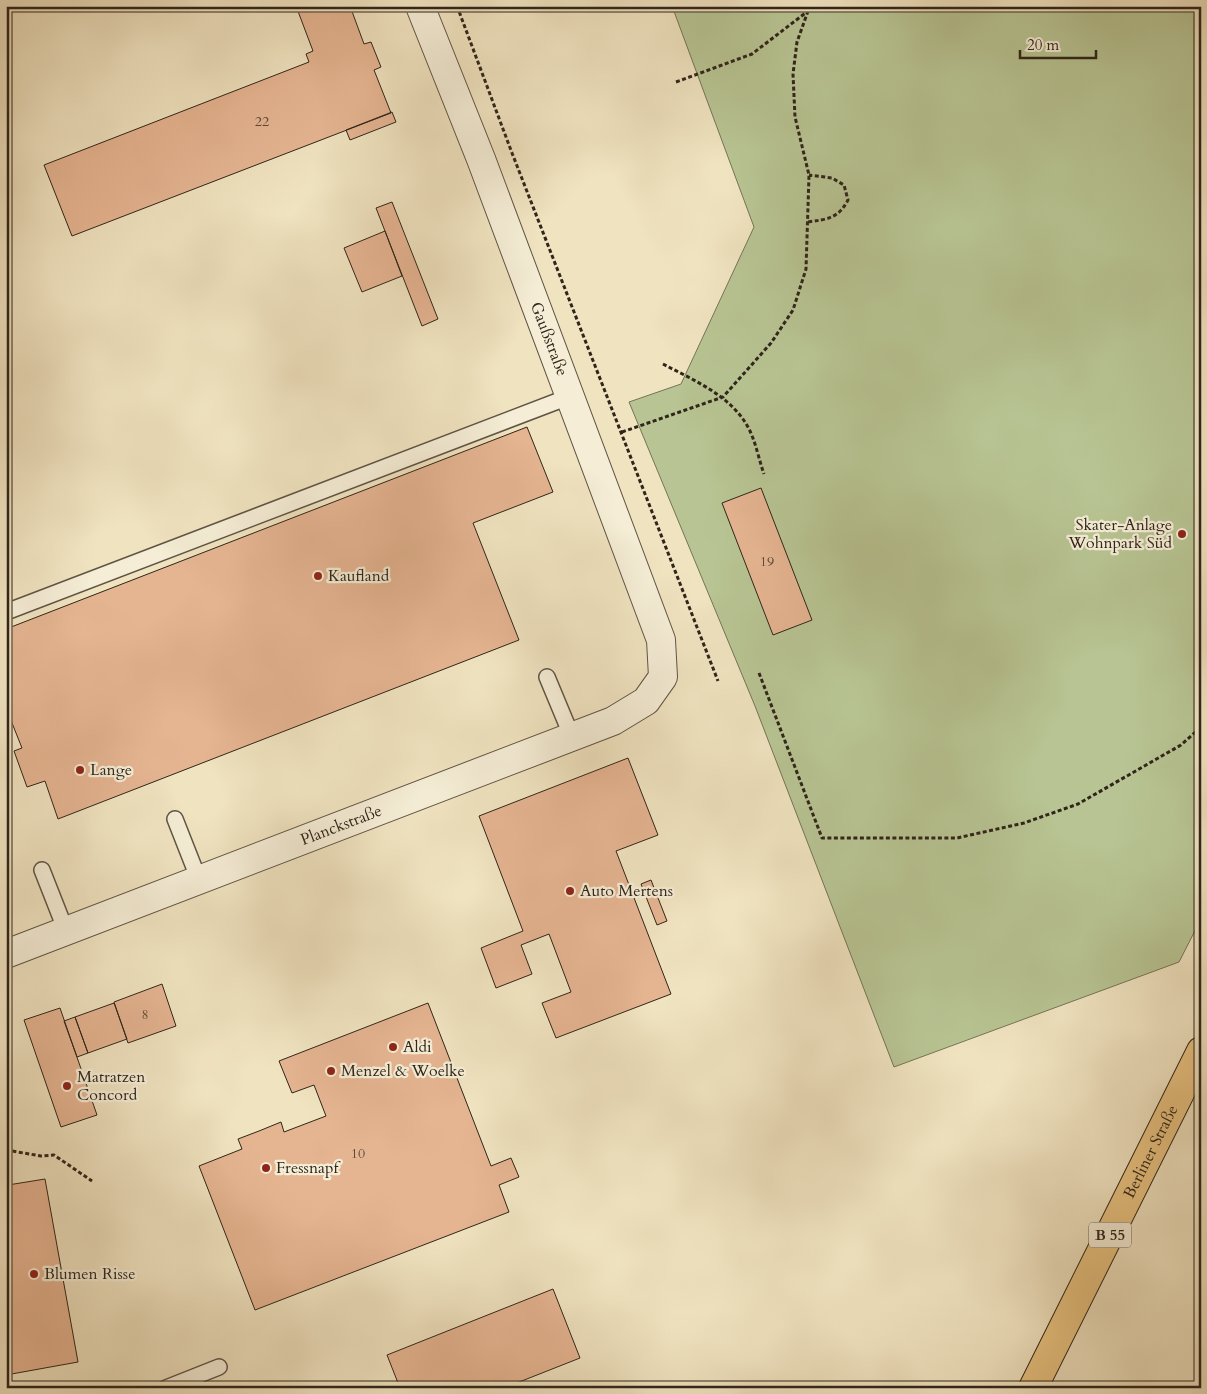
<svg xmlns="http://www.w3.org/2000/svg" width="1207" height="1394" font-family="Cardo,serif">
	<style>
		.green { fill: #b8c493; stroke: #747456 }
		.building { fill: #e5b491; stroke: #2f251a }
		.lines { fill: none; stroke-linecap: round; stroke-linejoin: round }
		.service-casing { stroke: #5f5444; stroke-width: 18 }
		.minor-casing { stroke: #5f5444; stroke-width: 30 }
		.primary-casing { stroke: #2f251a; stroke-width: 30 }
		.path { stroke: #2f251a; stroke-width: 3; stroke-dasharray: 4 2.5; stroke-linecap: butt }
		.service { stroke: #f5edd6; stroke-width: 15 }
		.minor { stroke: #f5edd6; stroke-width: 28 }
		.primary { stroke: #e8c280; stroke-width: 28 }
		.poi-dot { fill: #8f2418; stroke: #f5edd6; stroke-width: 2 }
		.labels { text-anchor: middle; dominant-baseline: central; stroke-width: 4.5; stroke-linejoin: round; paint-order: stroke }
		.number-label { font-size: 14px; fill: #5c4938 }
		.shield { fill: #f5edd6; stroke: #6a6152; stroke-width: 1 }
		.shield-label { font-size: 15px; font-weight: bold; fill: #2f251a }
		.street-label { font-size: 16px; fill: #2f251a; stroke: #f5edd6 }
		.poi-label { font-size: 16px; fill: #2f251a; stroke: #f5edd6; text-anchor: start }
	</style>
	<rect width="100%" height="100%" fill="#f0e3c0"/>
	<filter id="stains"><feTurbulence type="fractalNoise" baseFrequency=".004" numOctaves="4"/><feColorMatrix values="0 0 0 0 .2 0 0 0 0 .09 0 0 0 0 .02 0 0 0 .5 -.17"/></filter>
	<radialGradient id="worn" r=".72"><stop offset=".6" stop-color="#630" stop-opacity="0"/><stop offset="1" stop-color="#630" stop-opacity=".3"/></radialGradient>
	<!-- green -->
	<path class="green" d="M672 6H1201V919L1179 962 894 1067 755 706 629 402 681 384 754 227Z"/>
	<!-- building -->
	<path class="building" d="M296 6H350L364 44 371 42 381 67 374 70 391 113 72 236 44 165 309 62 306 54 313 51Z
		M392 112 396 122 350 140 346 130Z
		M392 202 438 319 422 326 376 208Z
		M385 231 402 276 362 292 344 248Z
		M527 427 553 492 473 523 519 640 58 819 45 781 27 787 14 751 22 748 6 708V663L9 662 6 655V629Z
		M761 488 812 620 773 635 722 503Z
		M628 758 658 835 616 851 671 994 556 1038 542 1003 571 992 549 934 521 945 532 974 496 988 481 948 523 931 479 816Z
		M651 880 667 921 657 925 641 884Z
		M162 984 176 1026 128 1043 114 1002Z
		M114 1003 127 1039 88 1053 75 1017Z
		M428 1003 491 1166 511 1158 519 1177 499 1185 509 1212 255 1310 199 1166 242 1149 238 1139 259 1131 281 1122 284 1132 326 1116 314 1085 292 1093 279 1061Z
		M60 1008 97 1115 61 1127 24 1020Z
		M75 1017 88 1053 77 1057 64 1021Z
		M6 1177 8 1185 45 1179 78 1362 6 1375Z
		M553 1289 580 1358 504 1388H400L387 1355Z"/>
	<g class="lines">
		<defs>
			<path id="service" d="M6 612 571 396
				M547 677 572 737
				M175 819 199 880
				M42 870 66 931
				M166 1388 219 1367"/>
			<g id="minor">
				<path id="s1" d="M6 954 613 721 646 701 663 677 661 640 481 159 420 6"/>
			</g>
			<g id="primary">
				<path id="s2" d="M1033 1388 1201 1051"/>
			</g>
		</defs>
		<!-- service casing -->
		<use href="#service" class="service-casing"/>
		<!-- minor casing -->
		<use href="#minor" class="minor-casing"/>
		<!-- primary casing -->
		<use href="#primary" class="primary-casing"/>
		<!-- path -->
		<path class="path" d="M457 6 512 153 718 681
			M676 82 752 54 808 11 806 6
			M808 222C827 219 838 219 848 200L844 185 832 178 809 175
			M663 364C695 381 732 396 749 429 756 443 759 460 764 474
			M622 432 723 397 771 343 793 310 806 269 809 175 795 117 793 74 797 42 808 11 812 6
			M759 673 822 838H957L1024 823 1078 804 1181 745 1201 727
			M6 1150 41 1156 54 1155 92 1181"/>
		<!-- service -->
		<use href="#service" class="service"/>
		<!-- minor -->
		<use href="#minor" class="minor"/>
		<!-- primary -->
		<use href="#primary" class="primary"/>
	</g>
	<!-- markers -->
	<g class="poi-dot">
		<circle cx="1182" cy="534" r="5"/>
		<circle cx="318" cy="576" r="5"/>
		<circle cx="80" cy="770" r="5"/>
		<circle cx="570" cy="891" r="5"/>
		<circle cx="393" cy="1047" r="5"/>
		<circle cx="331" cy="1071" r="5"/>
		<circle cx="67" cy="1086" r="5"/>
		<circle cx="266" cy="1168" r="5"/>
		<circle cx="34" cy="1274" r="5"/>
	</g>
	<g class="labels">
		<!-- number labels -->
		<g class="number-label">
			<text x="262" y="121">22</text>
			<text x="767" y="561">19</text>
			<text x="145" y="1014">8</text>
			<text x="358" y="1153">10</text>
		</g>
		<!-- shield labels -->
		<rect class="shield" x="1089" y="1222.5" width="42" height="25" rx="4"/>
		<g class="shield-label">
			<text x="1110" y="1235">B 55</text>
		</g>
		<!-- street labels -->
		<g class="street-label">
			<text transform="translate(549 339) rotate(69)">Gaußstraße</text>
			<text stroke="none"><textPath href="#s1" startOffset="359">Planckstraße</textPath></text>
			<text stroke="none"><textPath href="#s2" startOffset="264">Berliner Straße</textPath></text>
		</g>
		<!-- poi labels -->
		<g class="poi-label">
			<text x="1172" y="525" text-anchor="end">Skater-Anlage<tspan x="1172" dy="18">Wohnpark Süd</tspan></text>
			<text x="328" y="576">Kaufland</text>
			<text x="90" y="770">Lange</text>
			<text x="580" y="891">Auto Mertens</text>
			<text x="403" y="1047">Aldi</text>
			<text x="341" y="1071">Menzel &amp; Woelke</text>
			<text x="77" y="1077">Matratzen<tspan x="77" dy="18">Concord</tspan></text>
			<text x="276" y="1168">Fressnapf</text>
			<text x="44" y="1274">Blumen Risse</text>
		</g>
	</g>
	<!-- margin -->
	<rect width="1207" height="1394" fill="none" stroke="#f0e3c0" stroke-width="25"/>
	<rect x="8" y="8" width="1192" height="1379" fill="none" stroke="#2f251a" stroke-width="2.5"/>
	<rect x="12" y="12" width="1182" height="1369" fill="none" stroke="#2f251a"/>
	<!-- scale -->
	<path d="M1020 50v8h76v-8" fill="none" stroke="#2f251a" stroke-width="2.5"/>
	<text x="1027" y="50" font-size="15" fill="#2f251a" stroke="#f5edd6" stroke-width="4" paint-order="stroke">20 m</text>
	<rect width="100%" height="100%" filter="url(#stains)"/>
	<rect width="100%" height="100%" fill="url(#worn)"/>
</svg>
